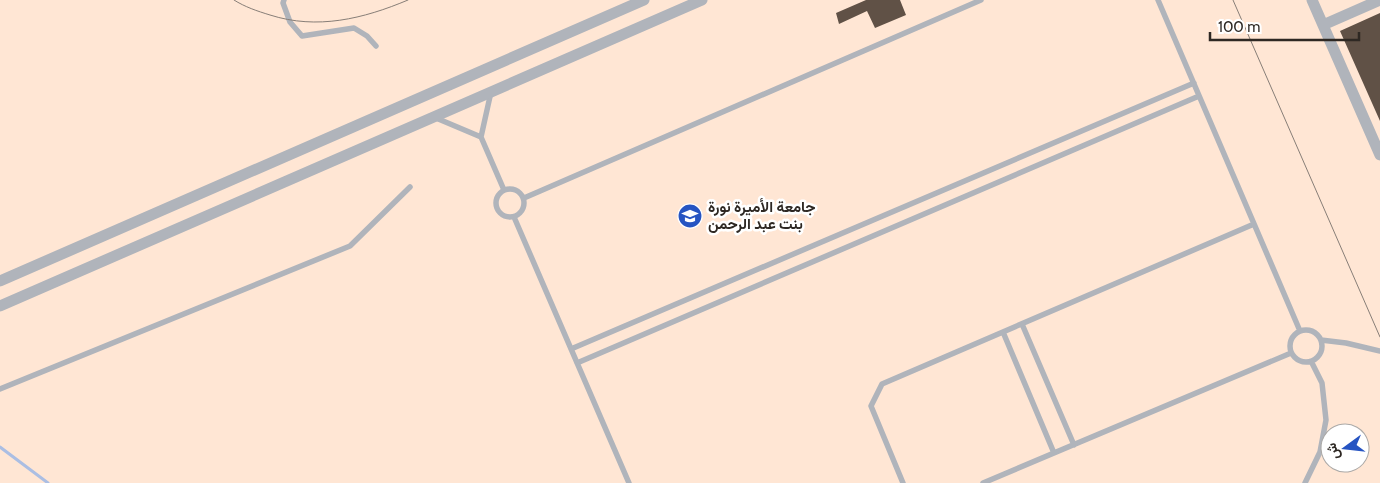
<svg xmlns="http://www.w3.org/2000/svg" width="1380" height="483" font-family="Cabin,Vazirmatn,sans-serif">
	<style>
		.built { fill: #ffe6d4; fill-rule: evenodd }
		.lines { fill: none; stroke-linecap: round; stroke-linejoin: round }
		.stream { stroke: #abbee3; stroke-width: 3 }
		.building { fill: #605146 }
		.lane { stroke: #b0b4bb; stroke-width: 5.5 }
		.street { stroke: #b0b4bb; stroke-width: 11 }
		.tram { stroke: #877e77; stroke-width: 1 }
		.labels { text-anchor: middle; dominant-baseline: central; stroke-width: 5; stroke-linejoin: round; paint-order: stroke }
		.poi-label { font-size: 15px; font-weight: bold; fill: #2e2823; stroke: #fff; text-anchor: start }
	</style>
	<rect width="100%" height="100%" fill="#fef0e6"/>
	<!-- built -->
	<path class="built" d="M0 0H1380V483H0ZM1330 433H1360V463H1330Z"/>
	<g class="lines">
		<!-- stream -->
		<path class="stream" d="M0 447 48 483"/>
	</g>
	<!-- building -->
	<path class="building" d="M866 0H900L906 15 875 28 867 11 839 24 836 13Z
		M1380 13V121L1340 31Z"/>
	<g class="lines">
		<!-- lane -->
		<path class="lane" d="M284 0 283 3 290 22 302 36 354 28 367 36 376 46
			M1158 0 1300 331
			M436 118 481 137 491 92
			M481 137 504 190
			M496 203a14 14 0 1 1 28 0a14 14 0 1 1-28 0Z
			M524 198 981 0
			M514 217 629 483
			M1022 324 1074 445
			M1290 346a16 16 0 1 1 32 0a16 16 0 1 1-32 0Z
			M1003 332 1054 453
			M1321 340 1346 343 1380 351
			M571 349 1194 83
			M577 363 1199 96
			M0 389 350 246 410 187
			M903 483 871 406 882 384 1254 224
			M983 483 1291 353
			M1305 483 1320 452 1326 420 1322 383 1311 361"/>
		<!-- street -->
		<path class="street" d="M1312 0 1380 155
			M1323 25 1380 0
			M0 281 644 0
			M0 306 702 0"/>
		<!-- tram -->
		<path class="tram" d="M234 0C245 7 257 11 270 15 317 30 363 19 408 0
			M1233 0 1380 337"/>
	</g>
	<!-- icons -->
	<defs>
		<symbol id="university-disc" viewBox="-11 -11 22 22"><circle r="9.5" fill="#2654c2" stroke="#fff"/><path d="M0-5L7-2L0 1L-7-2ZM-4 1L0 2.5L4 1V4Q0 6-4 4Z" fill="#fff"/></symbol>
	</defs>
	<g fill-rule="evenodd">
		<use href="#university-disc" x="676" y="202" width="28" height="28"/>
	</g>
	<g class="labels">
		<!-- poi labels -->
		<g class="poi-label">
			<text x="708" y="207">جامعة الأميرة نورة<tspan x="708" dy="17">بنت عبد الرحمن</tspan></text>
		</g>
	</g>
	<!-- north arrow -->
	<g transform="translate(1345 448) rotate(255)"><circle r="24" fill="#ffffff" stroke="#aba9a7"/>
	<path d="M0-4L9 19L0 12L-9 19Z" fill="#2654c2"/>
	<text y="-8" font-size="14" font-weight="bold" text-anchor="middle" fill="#2e2823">ش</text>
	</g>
	<!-- scale -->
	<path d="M1210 32v8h149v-8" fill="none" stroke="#2e2823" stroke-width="2.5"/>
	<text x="1218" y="32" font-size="15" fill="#2e2823" stroke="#ffffff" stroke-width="4" paint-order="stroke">100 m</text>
</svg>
